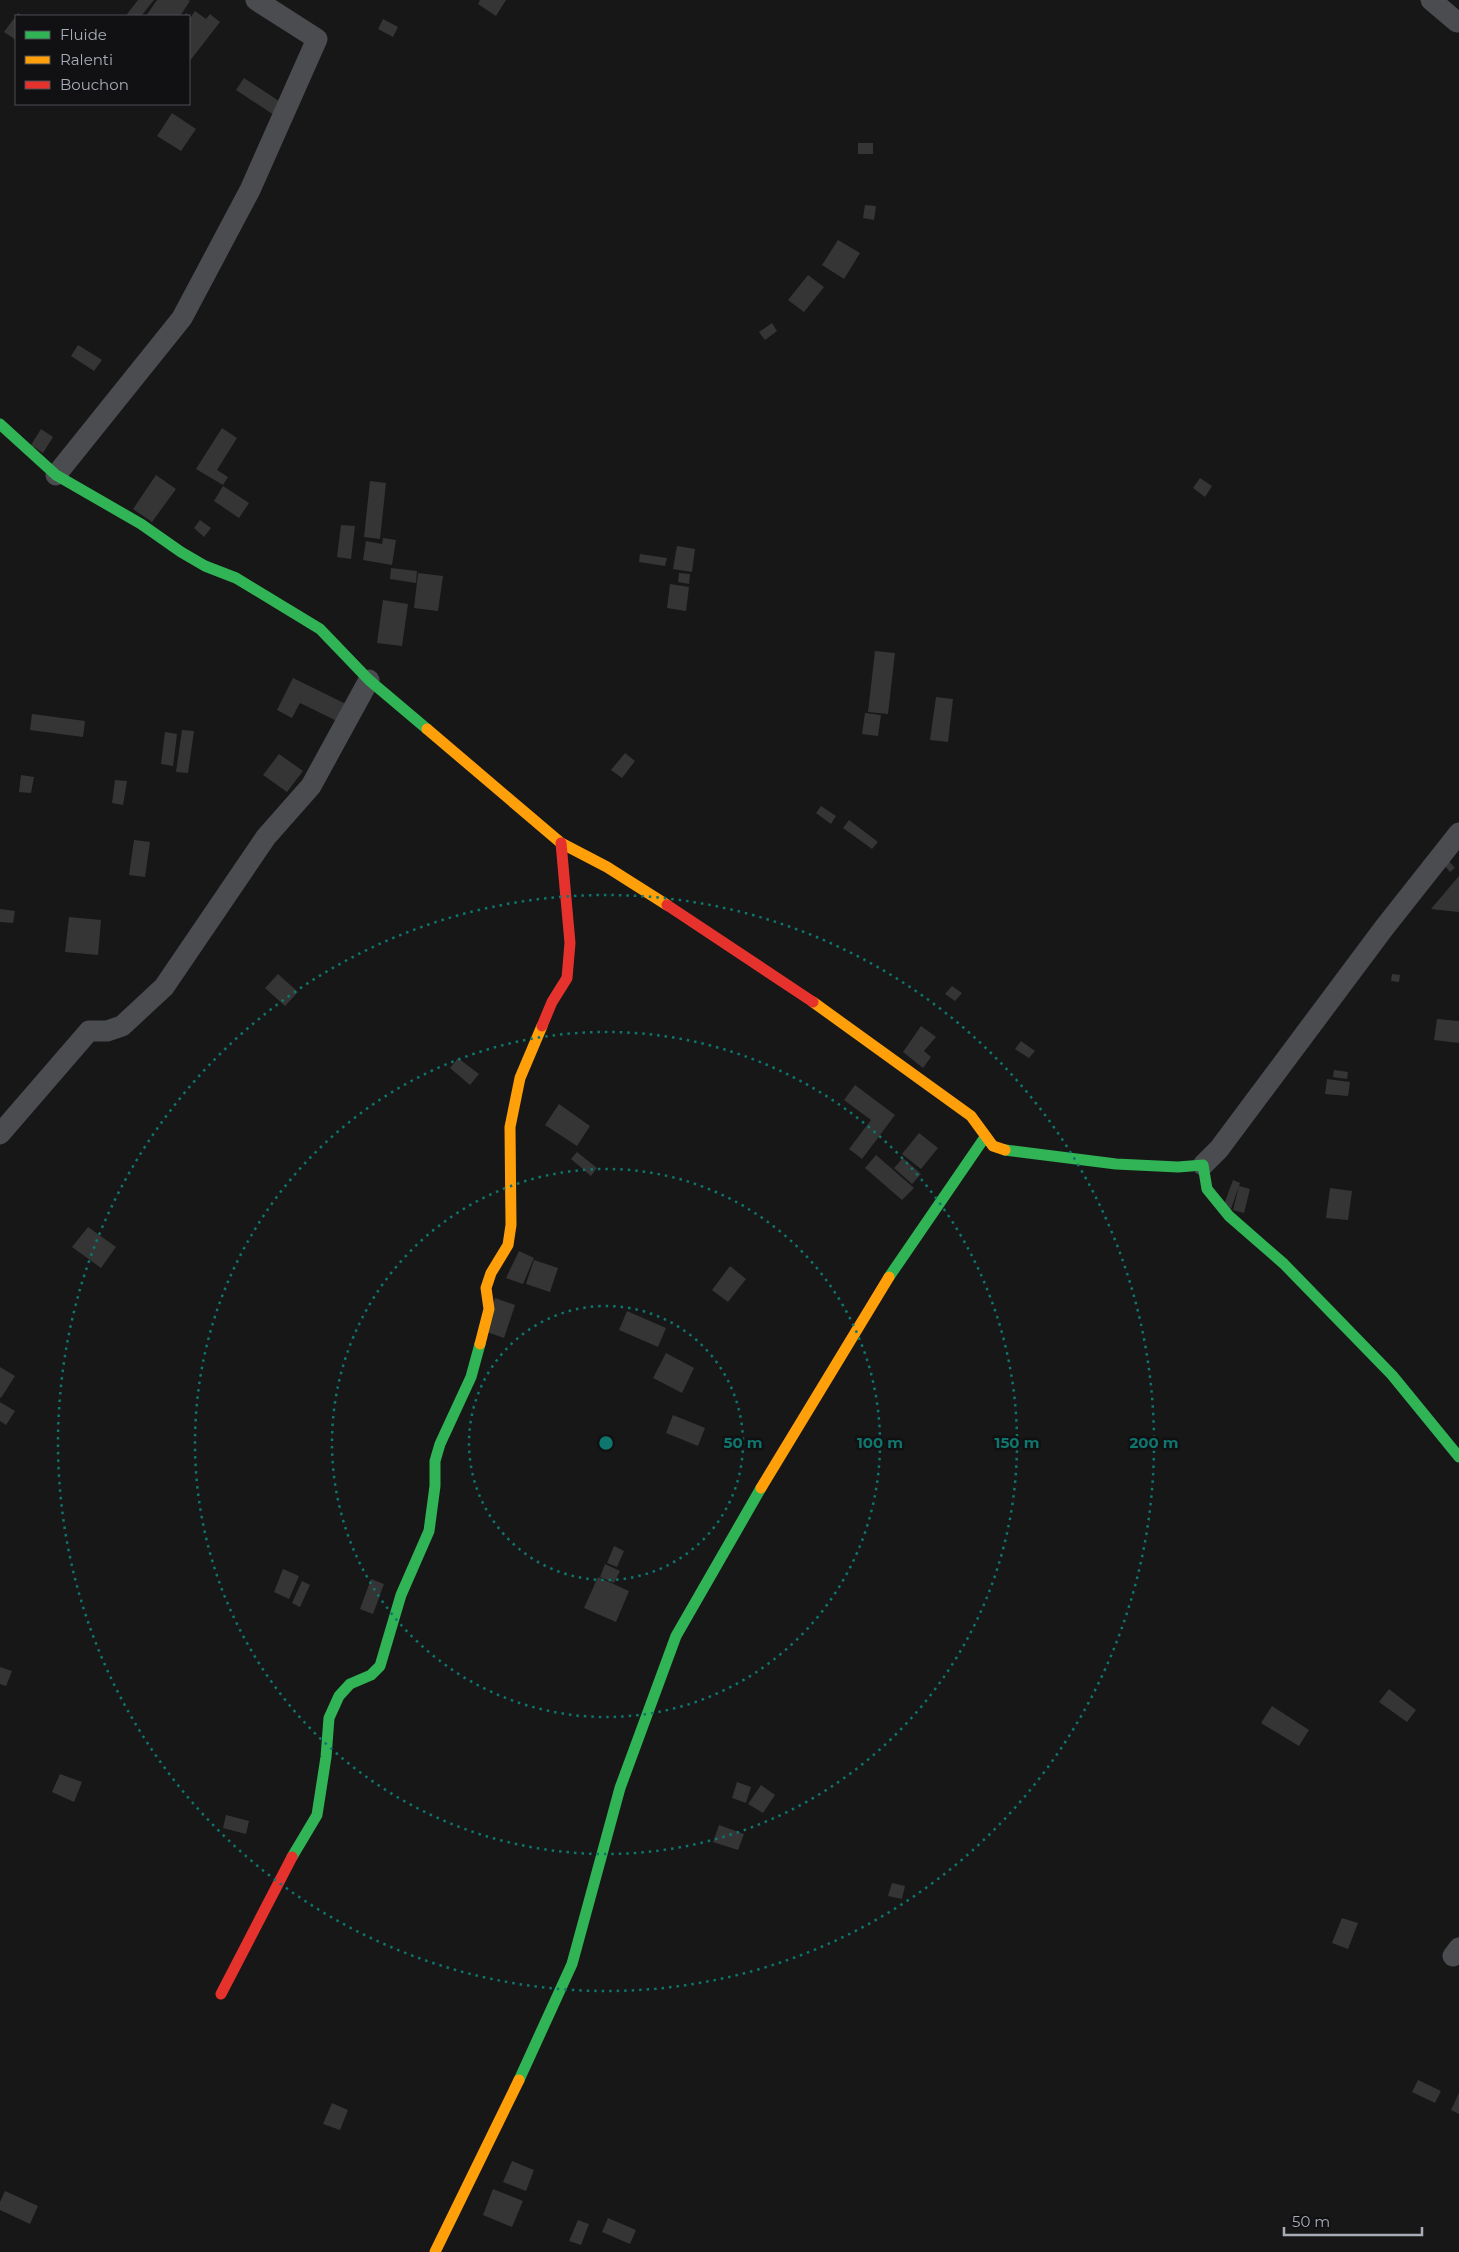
<svg xmlns="http://www.w3.org/2000/svg" width="1459" height="2252" font-family="Montserrat,sans-serif">
	<style>
		.building { fill: #353536 }
		.lines { fill: none; stroke-linecap: round; stroke-linejoin: round }
		.street { stroke: #4b4c50; stroke-width: 21 }
		.fast { stroke: #30b455; stroke-width: 11 }
		.slow { stroke: #ff9f0a; stroke-width: 11 }
		.jam { stroke: #e5322d; stroke-width: 11 }
		.ring { fill: none; stroke: #0f766e; stroke-width: 2.5; stroke-dasharray: 2.5 5 }
		.centre { fill: #0f766e; stroke: #111113; stroke-width: 2.5 }
		.ring-label { font-size: 15px; text-anchor: middle; font-weight: bold; fill: #0f766e; stroke: #111113; stroke-width: 5; stroke-linejoin: round; paint-order: stroke }
	</style>
	<rect width="100%" height="100%" fill="#171717"/>
	<!-- building -->
	<path class="building" d="M138 0H154L141 16H129L127 14Z
		M157 0H188L190 1 180 16H146Z
		M480 0H506L496 16 478 4Z
		M195 11 206 19 210 14 220 22 189 62V16H184L186 13 191 17Z
		M18 13 22 16H16V40L4 32Z
		M383 19 398 27 393 37 378 29Z
		M244 78 285 105 277 117 236 90Z
		M172 113 196 129 181 151 157 136Z
		M858 143H873V154H858Z
		M865 205 876 206 874 220 863 218Z
		M838 240 860 253 844 279 822 265Z
		M808 275 824 287 804 312 788 300Z
		M772 323 777 331 765 340 759 332Z
		M78 345 102 360 94 371 71 356Z
		M222 428 237 438 217 470 228 477 223 485 196 469Z
		M41 429 53 437 43 453 31 445Z
		M156 475 176 489 152 522 133 509Z
		M1200 478 1212 486 1205 497 1193 488Z
		M370 481 386 483 380 539 364 537Z
		M223 486 249 503 239 518 214 501Z
		M200 520 211 528 204 537 194 528Z
		M341 525 355 526 351 559 337 557Z
		M383 538 396 540 392 565 363 560 366 541 382 544Z
		M677 546 695 549 692 572 673 569Z
		M640 554 667 558 665 566 639 562Z
		M391 568 417 571 416 583 390 579Z
		M418 573 443 576 438 611 414 608Z
		M679 573 690 574 689 584 678 582Z
		M670 584 689 587 686 611 667 608Z
		M383 600 408 604 402 646 377 643Z
		M875 651 895 653 888 714 868 712Z
		M293 678 350 706 341 723 300 703 292 718 277 710Z
		M936 697 953 699 948 742 930 740Z
		M865 713 881 715 878 736 862 734Z
		M32 714 85 721 83 737 30 730Z
		M182 730 194 731 188 773 176 772Z
		M165 732 177 734 173 766 161 764Z
		M625 753 635 761 622 778 611 770Z
		M279 754 303 771 287 792 263 775Z
		M21 775 34 777 31 793 19 792Z
		M115 780 127 781 123 805 112 803Z
		M821 806 836 816 831 824 816 813Z
		M849 820 878 842 872 849 843 828Z
		M134 840 150 842 145 877 129 875Z
		M1448 860 1455 868 1450 872 1443 864Z
		M1459 876V912L1431 909Z
		M0 909 15 911 13 923 0 922Z
		M69 917 101 920 98 955 65 952Z
		M278 974 298 992 285 1006 265 988Z
		M1392 974 1400 975 1399 982 1391 981Z
		M952 986 962 993 955 1001 945 994Z
		M1437 1019 1459 1021V1043L1434 1040Z
		M921 1026 936 1037 924 1051 931 1057 923 1068 903 1052Z
		M1021 1041 1035 1051 1029 1058 1015 1049Z
		M458 1058 479 1074 470 1085 450 1068Z
		M1334 1070 1348 1072 1347 1079 1333 1077Z
		M1327 1079 1350 1082 1348 1096 1325 1094Z
		M855 1085 895 1115 862 1159 849 1149 871 1120 844 1100Z
		M559 1104 590 1126 577 1146 545 1125Z
		M919 1133 938 1148 921 1169 902 1154Z
		M577 1152 597 1168 591 1176 571 1159Z
		M876 1155 914 1188 902 1200 865 1168Z
		M903 1158 921 1174 912 1184 894 1168Z
		M1233 1180 1240 1183 1231 1209 1223 1207Z
		M1239 1186 1250 1189 1244 1213 1233 1210Z
		M1330 1188 1352 1191 1348 1220 1326 1218Z
		M88 1227 116 1247 101 1268 72 1247Z
		M519 1251 534 1258 523 1284 506 1278Z
		M534 1260 558 1268 550 1292 526 1284Z
		M730 1266 746 1279 728 1302 712 1290Z
		M495 1298 515 1305 504 1338 484 1331Z
		M627 1311 666 1328 658 1347 619 1330Z
		M666 1353 694 1368 682 1393 653 1378Z
		M0 1367 15 1376 1 1398 0 1397Z
		M0 1402 15 1411 6 1425 0 1421Z
		M673 1415 705 1428 698 1446 666 1433Z
		M614 1546 624 1551 617 1567 607 1563Z
		M605 1564 620 1571 614 1583 600 1577Z
		M283 1569 299 1576 289 1599 274 1592Z
		M598 1577 629 1591 616 1622 584 1608Z
		M371 1579 384 1584 373 1614 360 1609Z
		M302 1581 310 1585 300 1607 292 1603Z
		M0 1667 12 1671 6 1686 0 1684Z
		M1389 1689 1416 1710 1407 1722 1379 1702Z
		M1272 1706 1309 1730 1299 1746 1261 1723Z
		M60 1774 82 1782 74 1802 52 1792Z
		M737 1782 751 1787 746 1803 732 1798Z
		M761 1785 775 1795 763 1813 748 1804Z
		M226 1815 249 1821 246 1834 223 1828Z
		M719 1825 744 1834 738 1850 713 1842Z
		M892 1883 905 1886 902 1899 888 1896Z
		M1342 1918 1358 1923 1348 1949 1332 1943Z
		M1418 2080 1441 2091 1435 2103 1412 2092Z
		M1459 2093V2114L1451 2110Z
		M332 2103 348 2110 340 2130 323 2124Z
		M512 2161 534 2170 526 2191 503 2182Z
		M493 2189 523 2201 512 2227 483 2215Z
		M5 2191 38 2206 30 2224 0 2210V2202Z
		M608 2218 636 2230 630 2244 602 2232Z
		M578 2220 589 2224 581 2245 569 2241Z"/>
	<g class="lines">
		<!-- street -->
		<path class="street" d="M1431 0 1457 22
			M56 475 182 318 250 190 317 39 256 0
			M0 1134 89 1031H107L122 1026 164 987 266 837 311 786 369 680
			M1203 1165 1219 1149 1384 928 1459 833
			M1453 1956 1459 1948"/>
		<!-- fast -->
		<path class="fast" d="M0 424 56 475 141 524 181 552 205 566 236 578 320 629 369 680 427 729
			M1005 1150 1116 1164 1178 1167 1203 1165 1207 1189 1229 1216 1284 1264 1392 1375 1459 1457
			M889 1277 985 1137
			M292 1857 317 1815 326 1757 329 1718 339 1696 350 1684 371 1675 380 1666 401 1595 429 1531 435 1486V1461L440 1444 471 1377 480 1344
			M519 2080 572 1964 620 1788 676 1636 761 1488"/>
		<!-- slow -->
		<path class="slow" d="M427 729 561 843 607 867 667 905
			M813 1002 971 1116 993 1146 1005 1150
			M480 1344 489 1309 486 1288 491 1273 508 1245 511 1225 510 1127 520 1078 542 1026
			M761 1488 889 1277
			M435 2252 519 2080"/>
		<!-- jam -->
		<path class="jam" d="M667 905 813 1002
			M542 1026 552 1002 567 978 570 943 561 843
			M221 1994 292 1857"/>
	</g>
	<!-- distance rings -->
	<g class="ring">
		<circle cx="606" cy="1443" r="137"/>
		<circle cx="606" cy="1443" r="274"/>
		<circle cx="606" cy="1443" r="411"/>
		<circle cx="606" cy="1443" r="548"/>
	</g>
	<circle cx="606" cy="1443" r="8" class="centre"/>
	<g class="ring-label">
		<text x="743" y="1448">50 m</text>
		<text x="880" y="1448">100 m</text>
		<text x="1017" y="1448">150 m</text>
		<text x="1154" y="1448">200 m</text>
	</g>
	<!-- legend -->
	<rect x="15" y="15" width="175" height="90" fill="#111113" stroke="#4d4f55"/>
	<rect x="25" y="31" width="25" height="8" fill="#30b455" stroke="#4d4f55"/>
	<text x="60" y="40" font-size="15" fill="#a8adb8">Fluide</text>
	<rect x="25" y="56" width="25" height="8" fill="#ff9f0a" stroke="#4d4f55"/>
	<text x="60" y="65" font-size="15" fill="#a8adb8">Ralenti</text>
	<rect x="25" y="81" width="25" height="8" fill="#e5322d" stroke="#4d4f55"/>
	<text x="60" y="90" font-size="15" fill="#a8adb8">Bouchon</text>
	<!-- scale -->
	<path d="M1284 2227v8h138v-8" fill="none" stroke="#a8adb8" stroke-width="2.5"/>
	<text x="1292" y="2227" font-size="15" fill="#a8adb8" stroke="#111113" stroke-width="4" paint-order="stroke">50 m</text>
</svg>
